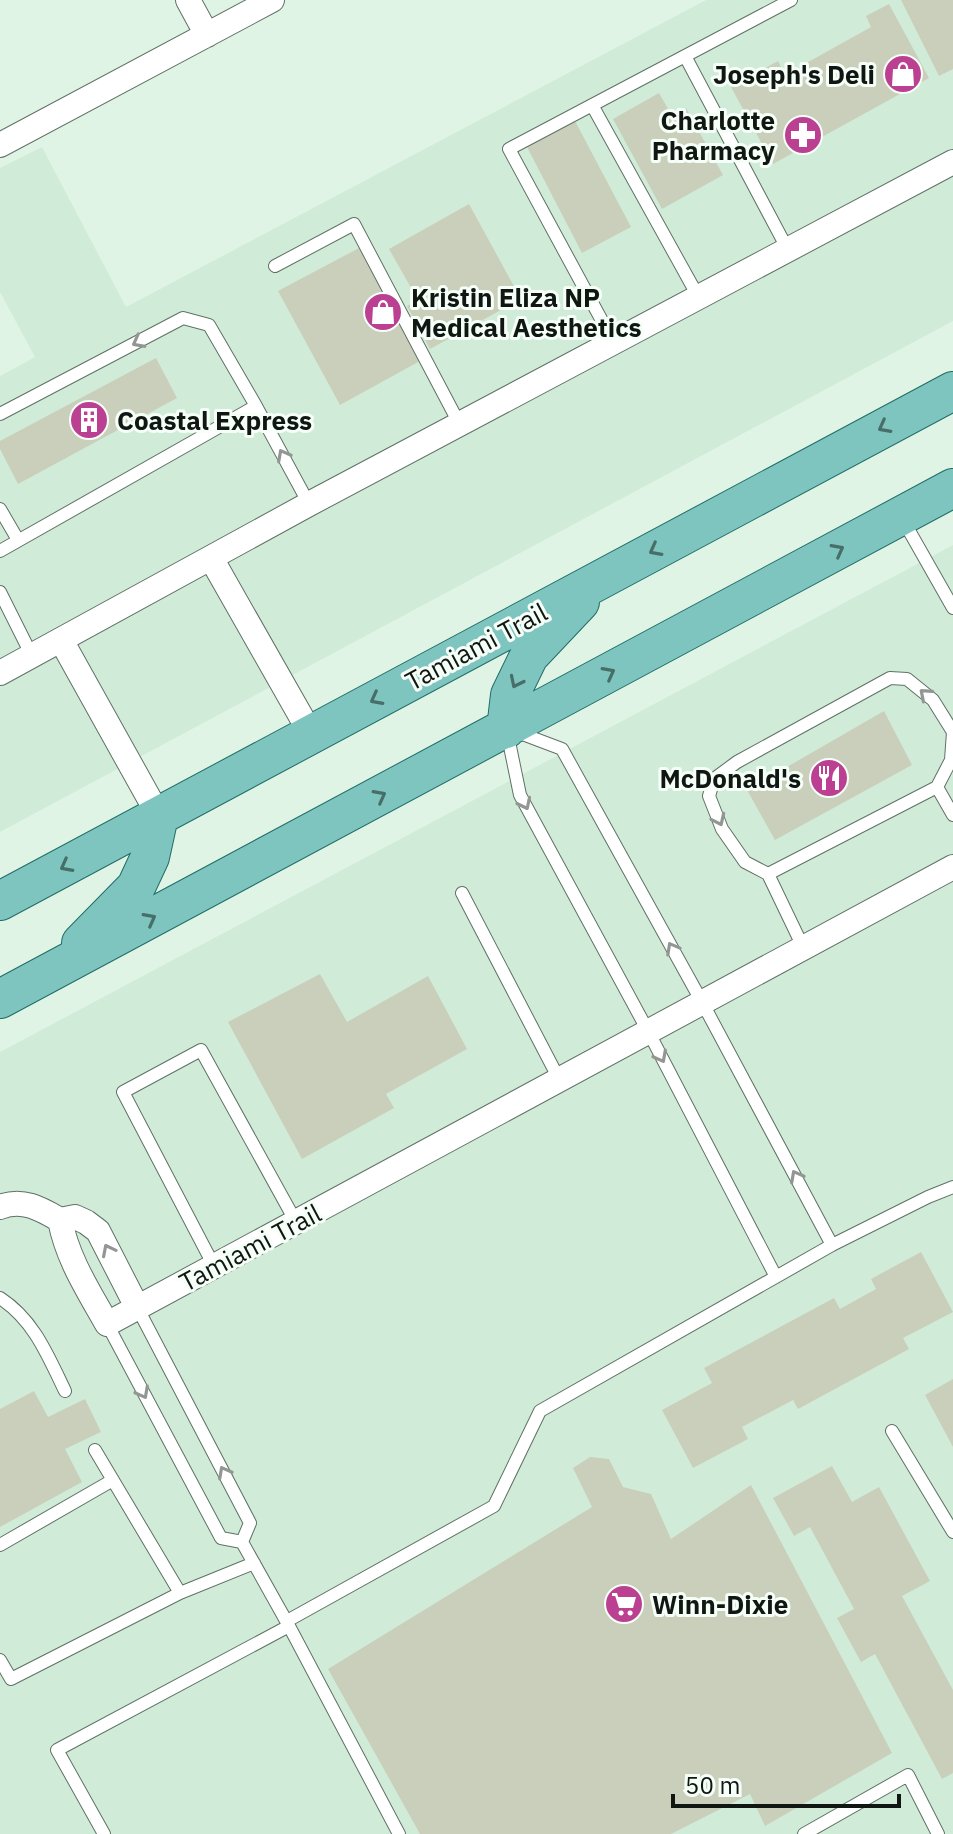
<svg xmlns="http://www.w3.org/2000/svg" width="953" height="1834" font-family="'IBM Plex Sans',sans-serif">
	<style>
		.built { fill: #d0ecd8 }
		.building { fill: #c9cfba }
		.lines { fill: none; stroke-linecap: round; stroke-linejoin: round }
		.service-casing { stroke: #5f7165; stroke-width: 14 }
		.minor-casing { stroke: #5f7165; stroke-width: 26 }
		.primary-casing { stroke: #206d67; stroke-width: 40 }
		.service { stroke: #fff; stroke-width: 12 }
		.minor { stroke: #fff; stroke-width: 24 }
		.primary { stroke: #7ec4bf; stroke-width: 38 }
		.oneway { stroke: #939794 }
		.oneway2 { stroke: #476e68 }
		.labels { text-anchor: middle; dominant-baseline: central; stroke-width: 6; stroke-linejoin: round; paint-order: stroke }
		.poi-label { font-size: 26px; font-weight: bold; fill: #101712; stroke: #f6fef8; text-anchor: end }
		.street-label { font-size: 26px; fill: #101712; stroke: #f6fef8 }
	</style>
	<rect width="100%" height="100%" fill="#e0f4e5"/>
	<!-- built -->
	<path class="built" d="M706 0H953V321L0 832V376L35 357 0 292V168L42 147 126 307Z
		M953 545V1834H0V1052Z"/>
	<!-- building -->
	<path class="building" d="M901 0H953V69L939 76Z
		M889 4 929 78 773 164 731 87 778 61 785 75 871 27 866 16Z
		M659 93 672 116 686 108 723 175 662 209 613 119Z
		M575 121 631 227 582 253 527 147Z
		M469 204 521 299 430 349 407 306 418 300 389 249Z
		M359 248 420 361 340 405 278 291Z
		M156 358 177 398 18 484 0 449V441Z
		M884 711 912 765 775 840 747 790Z
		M320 974 347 1022 428 976 467 1049 386 1094 394 1108 302 1159 228 1022Z
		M921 1252 953 1312 903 1338 909 1349 798 1409 793 1400 742 1427 748 1439 693 1468 662 1410 712 1383 704 1368 834 1298 840 1309 876 1289 871 1279Z
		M953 1379V1447L925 1395Z
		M34 1391 48 1417 85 1399 101 1432 65 1449 82 1482 0 1527V1409Z
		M590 1457 609 1459 623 1487 651 1494 671 1539 751 1485 892 1753 765 1826 750 1794 671 1834H420L328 1669 592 1507 573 1468Z
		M832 1466 852 1502 879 1487 930 1581 902 1596 953 1690V1773L942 1779 875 1654 861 1662 837 1618 854 1609 810 1527 794 1536 773 1498Z"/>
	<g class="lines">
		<defs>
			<path id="service" d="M685 56 788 250
				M592 105 699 298
				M275 266 354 224 460 425
				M614 343 509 149 791 0
				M0 414 183 318 209 325 256 406 309 504
				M0 509 18 540
				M903 520 953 608
				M0 551 256 406
				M0 592 32 656
				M507 732 520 795 648 1031 776 1277
				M517 732 562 749 702 1002 832 1245
				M768 874 745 862 722 829 709 796 714 779 737 762 890 678 907 679 933 700 953 732 951 760 937 787
				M462 893 559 1079
				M803 947 768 874 937 787 953 815
				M214 1266 123 1092 201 1050 296 1222
				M0 1298C34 1320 48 1356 65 1391
				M137 1307 250 1523 242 1542
				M107 1324 221 1538 242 1542
				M892 1431 953 1532
				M95 1450 180 1593 254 1563
				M242 1542 289 1626 399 1834
				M0 1545 113 1480
				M287 1621 494 1506 540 1411 832 1245 928 1197 953 1187
				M0 1660 11 1679 180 1593
				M104 1834 57 1750 289 1626
				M804 1834 908 1775 938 1834"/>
			<path id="minor" d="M188 0 207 35
				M0 145 272 0
				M211 558 311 734
				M61 640 159 816
				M0 673 309 504 953 162
				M0 1207C23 1198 41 1209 60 1220L75 1217 86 1222 98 1231 137 1307
				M60 1220C67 1258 88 1290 107 1324L953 867"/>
			<path id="primary" d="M506 729 510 695 529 656 580 602
				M0 901 953 391
				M81 943 136 887 150 857 159 816
				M0 999 953 488"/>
		</defs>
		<!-- service casing -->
		<use href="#service" class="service-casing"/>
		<!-- minor casing -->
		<use href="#minor" class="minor-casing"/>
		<!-- primary casing -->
		<use href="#primary" class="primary-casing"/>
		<!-- service -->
		<use href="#service" class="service"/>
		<!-- minor -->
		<use href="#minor" class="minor"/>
		<!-- primary -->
		<use href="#primary" class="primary"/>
	</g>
	<!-- one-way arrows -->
	<defs><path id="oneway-chevron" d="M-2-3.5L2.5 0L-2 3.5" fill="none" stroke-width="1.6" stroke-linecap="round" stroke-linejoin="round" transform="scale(2)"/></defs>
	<g class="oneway">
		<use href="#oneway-chevron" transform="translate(138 342) rotate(152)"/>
		<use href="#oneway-chevron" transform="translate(283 455) rotate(-118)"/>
		<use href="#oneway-chevron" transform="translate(925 694) rotate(-139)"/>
		<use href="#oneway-chevron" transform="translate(525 804) rotate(64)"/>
		<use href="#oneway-chevron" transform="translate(719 820) rotate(65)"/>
		<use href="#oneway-chevron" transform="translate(672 948) rotate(-119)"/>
		<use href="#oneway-chevron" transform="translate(661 1057) rotate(62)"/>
		<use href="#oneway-chevron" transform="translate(796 1176) rotate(-118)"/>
		<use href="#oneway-chevron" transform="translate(108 1250) rotate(-117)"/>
		<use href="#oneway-chevron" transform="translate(143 1393) rotate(62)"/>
		<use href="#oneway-chevron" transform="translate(224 1472) rotate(-118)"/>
	</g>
	<g class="oneway2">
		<use href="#oneway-chevron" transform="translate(884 427) rotate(152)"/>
		<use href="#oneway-chevron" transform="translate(655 550) rotate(152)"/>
		<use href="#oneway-chevron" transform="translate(838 550) rotate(-28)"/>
		<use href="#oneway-chevron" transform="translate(609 673) rotate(-28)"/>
		<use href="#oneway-chevron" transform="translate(516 682) rotate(116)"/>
		<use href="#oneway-chevron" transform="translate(376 699) rotate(152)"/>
		<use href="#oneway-chevron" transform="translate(380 796) rotate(-28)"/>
		<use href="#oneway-chevron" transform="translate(66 866) rotate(152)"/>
		<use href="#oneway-chevron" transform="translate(150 919) rotate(-28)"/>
	</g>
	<!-- icons -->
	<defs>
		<symbol id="shop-disc" viewBox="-11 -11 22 22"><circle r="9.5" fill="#bb4092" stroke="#f6fef8"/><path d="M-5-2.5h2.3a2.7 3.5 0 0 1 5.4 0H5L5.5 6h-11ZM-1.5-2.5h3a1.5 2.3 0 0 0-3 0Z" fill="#fff"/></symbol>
		<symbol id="pharmacy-disc" viewBox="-11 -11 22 22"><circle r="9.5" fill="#bb4092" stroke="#f6fef8"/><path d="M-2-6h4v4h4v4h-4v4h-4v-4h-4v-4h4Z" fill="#fff"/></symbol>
		<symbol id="building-disc" viewBox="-11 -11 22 22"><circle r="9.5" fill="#bb4092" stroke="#f6fef8"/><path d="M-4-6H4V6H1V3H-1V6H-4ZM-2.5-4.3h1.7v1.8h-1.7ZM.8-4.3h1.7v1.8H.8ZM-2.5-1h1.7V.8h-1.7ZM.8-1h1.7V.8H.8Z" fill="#fff"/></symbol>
		<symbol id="restaurant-disc" viewBox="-11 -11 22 22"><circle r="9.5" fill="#bb4092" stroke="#f6fef8"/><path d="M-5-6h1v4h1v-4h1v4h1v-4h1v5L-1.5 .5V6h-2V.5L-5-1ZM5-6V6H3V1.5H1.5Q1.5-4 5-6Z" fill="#fff"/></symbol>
		<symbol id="supermarket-disc" viewBox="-11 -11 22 22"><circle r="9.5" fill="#bb4092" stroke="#f6fef8"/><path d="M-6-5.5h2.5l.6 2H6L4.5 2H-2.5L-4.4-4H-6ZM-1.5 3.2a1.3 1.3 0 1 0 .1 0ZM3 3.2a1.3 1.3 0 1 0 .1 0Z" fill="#fff"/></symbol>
	</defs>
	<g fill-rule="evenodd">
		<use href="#shop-disc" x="881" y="52" width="44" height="44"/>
		<use href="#pharmacy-disc" x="781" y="113" width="44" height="44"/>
		<use href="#shop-disc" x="361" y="290" width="44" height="44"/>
		<use href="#building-disc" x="67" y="398" width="44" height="44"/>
		<use href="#restaurant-disc" x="807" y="756" width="44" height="44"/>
		<use href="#supermarket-disc" x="602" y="1582" width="44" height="44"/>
	</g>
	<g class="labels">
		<!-- poi labels -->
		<g class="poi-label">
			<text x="875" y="74">Joseph's Deli</text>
			<text x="775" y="120">Charlotte<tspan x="775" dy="30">Pharmacy</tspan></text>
			<text x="411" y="297" text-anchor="start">Kristin Eliza NP<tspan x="411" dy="30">Medical Aesthetics</tspan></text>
			<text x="117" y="420" text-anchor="start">Coastal Express</text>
			<text x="801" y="778">McDonald's</text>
			<text x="652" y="1604" text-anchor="start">Winn-Dixie</text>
		</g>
		<!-- street labels -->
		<g class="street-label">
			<text transform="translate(476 646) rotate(-28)">Tamiami Trail</text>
			<text transform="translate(250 1247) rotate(-28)">Tamiami Trail</text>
		</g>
	</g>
	<!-- scale -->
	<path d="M673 1794v12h226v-12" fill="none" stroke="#101712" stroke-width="4"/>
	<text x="685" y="1794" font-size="24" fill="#101712" stroke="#f6fef8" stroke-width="6" paint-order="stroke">50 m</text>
</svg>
